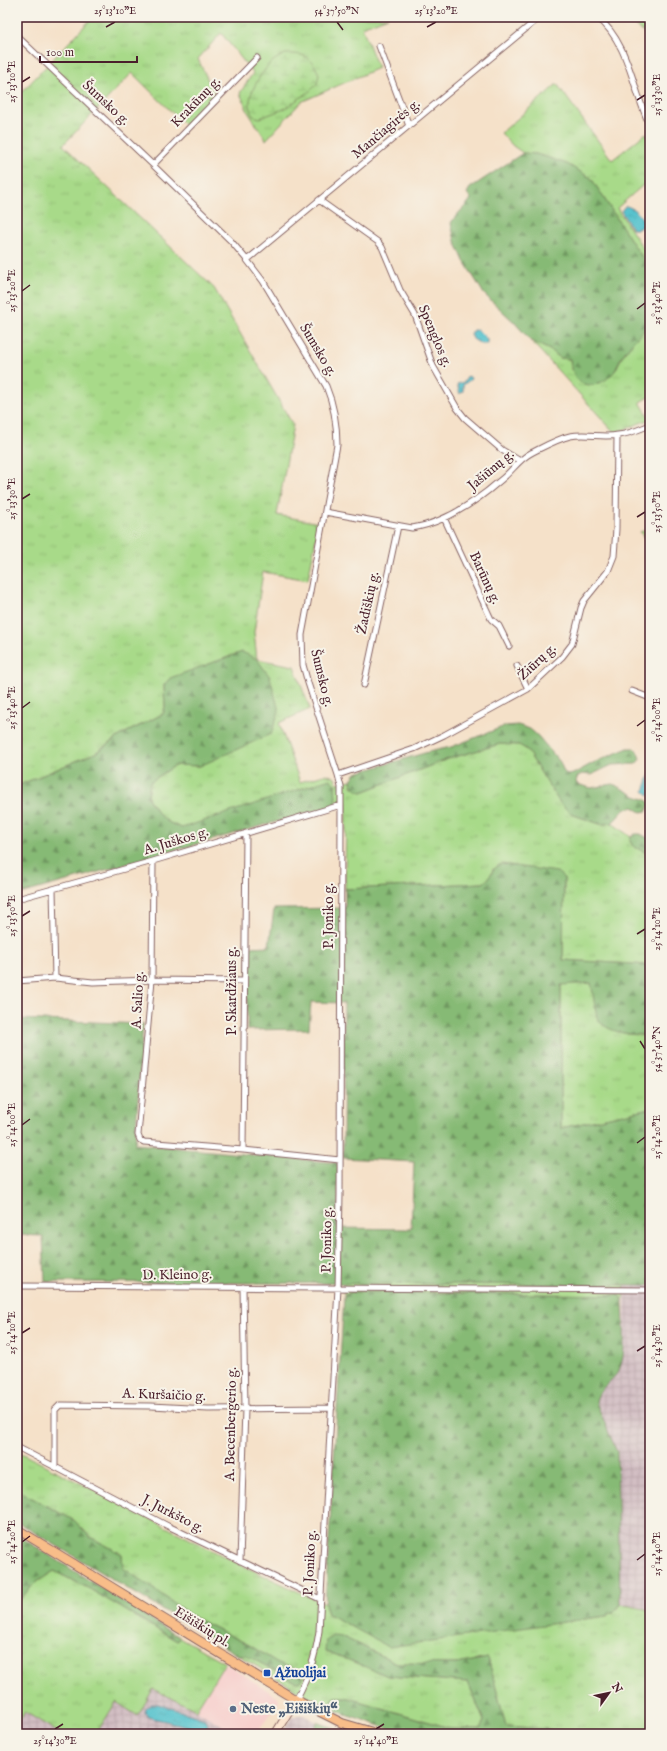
<svg xmlns="http://www.w3.org/2000/svg" width="667" height="1751" font-family="'IM FELL English',serif">
	<style>
		.built { fill: #f7d0cd }
		.industrial { fill: url(#industrial-grid) }
		.grass { fill: url(#grass-tufts); stroke: #797c5a }
		.forest { fill: url(#forest-firs); stroke: #686c50 }
		.wetland { fill: url(#wetland-marsh); stroke: #797c5a }
		.park { fill: #a8da89; stroke: #797c5a }
		.water { fill: url(#water-ripples); stroke: #50707c }
		.lines { fill: none; stroke-linecap: round; stroke-linejoin: round }
		.minor-casing { stroke: #866362; stroke-width: 7 }
		.secondary-casing { stroke: #866362; stroke-width: 9 }
		.primary-casing { stroke: #866362; stroke-width: 10 }
		.minor { stroke: #fff; stroke-width: 5 }
		.secondary { stroke: #fce5d0; stroke-width: 7 }
		.primary { stroke: #f8bd89; stroke-width: 8 }
		.ticks { fill: none; stroke: #4a1f2b; stroke-width: 1.5 }
		.transit-dot { fill: #1a4fb4; stroke: #f7f3e8; stroke-width: 1.5 }
		.service-dot { fill: #5c6f8a; stroke: #f7f3e8; stroke-width: 1.5 }
		.labels { text-anchor: middle; dominant-baseline: central; stroke-width: 4; stroke-linejoin: round; paint-order: stroke }
		.street-label { font-size: 14px; fill: #4a1f2b; stroke: #f7f3e8 }
		.transit-label { font-size: 14px; font-weight: bold; fill: #164399; stroke: #f7f3e8; text-anchor: start }
		.service-label { font-size: 14px; font-weight: bold; fill: #4e5e75; stroke: #f7f3e8; text-anchor: start }
		.neatline { fill: none; stroke: #4a1f2b; stroke-width: 1.5 }
		.ticks-label { font-size: 10px; text-anchor: middle; fill: #4a1f2b }
	</style>
	<defs>
		<pattern id="industrial-grid" width="8" height="8" patternUnits="userSpaceOnUse"><rect width="8" height="8" fill="#d2bec3"/><path d="M0 4h8M4 0v8" fill="none" stroke="#b6a3a8"/></pattern>
		<pattern id="grass-tufts" width="24" height="20" patternUnits="userSpaceOnUse"><rect width="24" height="20" fill="#a8da89"/><path d="M3 7l-1-3M5 7V3M7 7l1-3M15 17l-1-3M17 17v-4M19 17l1-3" fill="none" stroke="#92bb76"/></pattern>
		<pattern id="forest-firs" width="22" height="20" patternUnits="userSpaceOnUse"><rect width="22" height="20" fill="#86ba75"/><path d="M5 1l3.5 6h-7zM16 11l3.5 6h-7z" fill="#709760"/></pattern>
		<pattern id="wetland-marsh" width="20" height="14" patternUnits="userSpaceOnUse"><rect width="20" height="14" fill="#a8da89"/><path d="M1 5h8M5 5V1M11 12h8M15 12V8" fill="none" stroke="#92bb76"/></pattern>
		<pattern id="water-ripples" width="26" height="14" patternUnits="userSpaceOnUse"><rect width="26" height="14" fill="#55c2cd"/><path d="M2 4q2-2 4 0t4 0M15 11q2-2 4 0t4 0" fill="none" stroke="#4ca6b0"/></pattern>
	</defs>
	<rect width="100%" height="100%" fill="#f7f3e8"/>
	<filter id="ink" filterUnits="userSpaceOnUse"><feTurbulence type="fractalNoise" baseFrequency=".025" numOctaves="2"/><feDisplacementMap in="SourceGraphic" scale="8" xChannelSelector="R" yChannelSelector="G"/><feConvolveMatrix kernelMatrix="1 2 1 2 8 2 1 2 1" color-interpolation-filters="sRGB"/></filter>
	<filter id="wash" filterUnits="userSpaceOnUse"><feTurbulence type="fractalNoise" baseFrequency=".012" numOctaves="4" result="noise"/><feDisplacementMap in="SourceGraphic" scale="16" xChannelSelector="R" yChannelSelector="G"/><feGaussianBlur stdDeviation="0.9" result="paint"/><feColorMatrix in="noise" values="0 0 0 0 0 0 0 0 0 0 0 0 0 0 0 0 0 1.4 0 .05"/><feComposite in="paint" operator="in"/></filter>
	<g filter="url(#wash)">
		<rect width="100%" height="100%" fill="#f5e1c9"/>
		<!-- built -->
		<path class="built" d="M225 1663 276 1696 279 1700 277 1706 259 1729 253 1734H237L196 1710Z"/>
		<!-- industrial -->
		<path class="industrial" d="M625 1285H650V1610L620 1604 617 1452 596 1402 597 1394 618 1372 624 1353Z
			M153 1689 196 1710 237 1734H96L116 1702Z
			M25 1712 61 1734H17V1725Z
			M298 1715H303L317 1722 313 1734H281L291 1718Z"/>
		<!-- grass -->
		<path class="grass" d="M93 17H388L362 27 378 68 301 102 266 140 248 112 240 93 253 73 221 33 198 59 215 95 186 126 132 73 63 145 214 288 293 425 277 515 319 523 308 580 263 572 254 632 257 659 294 666 310 709 279 723 300 782 327 774 335 778 337 783 351 780 352 786 362 792 448 759 500 744 519 745 526 749 560 803 571 814 600 824 612 823 631 837 630 841 633 846 650 855V965L563 960 564 878 493 869 489 880 483 883 345 889 346 803H336L335 784 182 828C163 822 158 814 148 798L150 782 176 765 200 766 164 685 165 707 163 714 123 734 95 753 17 786V97Z
			M557 84 612 160 646 133 650 140V179L617 208 650 259V270L591 178 536 154 523 153 513 146 501 133Z
			M650 325V396L640 402 650 419 623 430 614 432 531 341 552 351 560 358 570 359 571 370 615 371C623 353 635 337 650 325Z
			M650 529V546L640 532Z
			M591 983 599 1019C617 1034 627 1035 650 1035V1108L561 1128V984Z
			M343 1283 625 1285 623 1301 619 1295 351 1292 344 1296Z
			M17 1451 237 1563 325 1604 328 1614 517 1628 606 1616 615 1611 620 1604 650 1610V1734H611L506 1726 488 1658 457 1664 397 1663 343 1637 325 1652 334 1654 388 1676 468 1682 484 1721 480 1729H453L345 1697H335L325 1707 238 1655H246L295 1682 300 1671 278 1663 249 1645 195 1618 123 1568 122 1554 90 1537 75 1521 17 1490Z
			M54 1571 88 1588 177 1641 181 1638 225 1663 196 1710 153 1689 138 1716 116 1702 96 1734H61L25 1712 17 1725V1603L34 1584Z"/>
		<!-- forest -->
		<path class="forest" d="M523 153 536 154 553 159 567 164 591 178 650 270V325C639 334 629 346 621 358 619 361 618 365 616 369 610 379 596 388 584 384 573 380 572 369 570 359L560 358 552 351 531 341 514 322 484 294 464 261 455 241 451 223C456 214 465 208 471 199L467 193 470 188Z
			M242 652 257 659 270 677 279 711 271 734 200 766 176 765 150 782 148 798C158 814 163 822 182 828L330 779 335 784 336 803 332 806 17 895V786L95 753 123 734 163 714 165 707 164 685 170 678Z
			M518 725 530 729 538 736 560 762 564 772 568 775 573 774 593 763 628 748H634L638 753 640 759 636 764 612 765 591 775 582 774 578 776 576 781 577 784 591 788 613 784 621 788 635 796 647 800 650 804 647 811 641 812 633 807 625 809 612 823 606 824H600L571 814 560 803 526 749 519 745 500 744 448 759 362 792C355 790 353 787 351 780L356 773 428 752 451 747 505 726Z
			M635 834H640L650 839V855L633 846 630 841 631 837Z
			M502 864 557 872 564 878 563 960 650 965V1035C635 1035 607 1034 598 1019 595 1014 593 990 591 983L561 985V1128L650 1108V1285L45 1282 43 1236 17 1235V1019L143 1024 135 1144 338 1163V1228L411 1229 414 1162 343 1158 344 1003 311 1002 309 1029 247 1030 248 947 269 946 274 909 345 908V889L483 883C492 878 491 867 502 864Z
			M351 1292 619 1295 623 1301C623 1321 628 1355 618 1372 611 1383 598 1388 596 1402L617 1452 620 1604 615 1611 606 1616 389 1647 328 1614 325 1604 344 1296Z
			M17 1490 75 1521 90 1537 122 1554 123 1568 195 1618 249 1645 278 1663 300 1671 303 1675V1679L299 1682H295L246 1655H238L17 1522Z
			M17 1535 181 1638 177 1641 88 1588 54 1571 34 1584 17 1603Z
			M333 1636 343 1637 397 1663 457 1664 488 1658 506 1726 611 1734H422L387 1728 325 1707 335 1697H345L453 1729H480L484 1721 468 1682 388 1676 334 1654 325 1652 326 1640Z
			M317 1722 351 1734H313Z"/>
		<!-- wetland -->
		<path class="wetland" d="M285 54C305 54 310 55 319 74L317 84 310 91 284 109 260 118 253 116C243 101 258 77 269 65 273 60 280 57 285 54Z"/>
		<!-- park -->
		<path class="park" d="M614 17H650V38L636 26Z"/>
		<!-- water -->
		<path class="water" d="M625 206C632 206 641 215 644 222L642 227 637 229H632L621 211Z
			M473 330H478L487 339V344H481L473 339 471 334Z
			M468 376 470 377 471 379 463 385V391L460 394 457 384 464 382Z
			M650 774V796L644 791Z
			M151 1704H158L205 1719 208 1727 204 1730 148 1717 145 1712 146 1709Z"/>
	</g>
	<g filter="url(#ink)">
		<g class="lines">
			<defs>
				<path id="minor" d="M597 17C629 42 633 91 650 126
					M17 36 153 165 231 241 247 260 263 281 326 386C334 405 337 424 337 445L302 635 303 665 308 683 338 775 341 787V805L340 1195 338 1288 319 1631C315 1659 309 1675 296 1700
					M379 46 409 126
					M153 165 257 58
					M319 200 378 242 382 247 400 290 415 315 433 366 457 408 465 418 502 450 520 461
					M247 260 540 17
					M325 512 412 528C445 523 477 501 502 479 512 471 519 459 531 453 543 447 557 439 570 436 586 433 603 438 618 435 630 434 640 429 650 425
					M444 518 491 619 499 626 509 646
					M517 666 528 689
					M364 685 398 526
					M632 691 650 698
					M338 775 414 749 444 735 528 689 562 657 572 644 581 608 584 601 608 571 614 556 616 529 617 436
					M153 861 152 980 138 1135 140 1140 144 1142 243 1150 340 1160
					M53 889 55 978
					M17 899 153 861 341 805
					M17 981 55 978 93 982 152 980 244 981
					M243 1150 246 833
					M17 1286 650 1290
					M17 1447 168 1526 320 1599
					M55 1467V1410L60 1405 151 1406 208 1409 332 1408
					M240 1561 245 1409 243 1287"/>
				<path id="secondary" d="M275 1734 296 1700"/>
				<path id="primary" d="M17 1529 296 1700 342 1723 379 1734"/>
			</defs>
			<!-- minor casing -->
			<use href="#minor" class="minor-casing"/>
			<!-- secondary casing -->
			<use href="#secondary" class="secondary-casing"/>
			<!-- primary casing -->
			<use href="#primary" class="primary-casing"/>
			<!-- minor -->
			<use href="#minor" class="minor"/>
			<!-- secondary -->
			<use href="#secondary" class="secondary"/>
			<!-- primary -->
			<use href="#primary" class="primary"/>
		</g>
	</g>
	<!-- ticks -->
	<path class="ticks" d="M337 22 343 30M106 27 115 22M427 27 436 22M22 82 30 77M637 100 645 95M22 291 30 285M637 309 645 303M22 499 30 494M637 517 645 512M22 708 30 702M637 726 645 720M22 916 30 911M637 934 645 929M640 1041 645 1049M22 1125 30 1119M637 1143 645 1137M22 1333 30 1328M637 1351 645 1346M22 1542 30 1536M637 1560 645 1554M55 1729 63 1724M376 1729 384 1724"/>
	<!-- markers -->
	<rect class="transit-dot" x="263" y="1669" width="8" height="8" rx="2"/>
	<circle class="service-dot" cx="233" cy="1709" r="4"/>
	<g class="labels">
		<!-- street labels -->
		<g class="street-label">
			<text transform="translate(196 102) rotate(-46)">Krakūnų g.</text>
			<text transform="translate(106 103) rotate(43)">Šumsko g.</text>
			<text transform="translate(386 129) rotate(-40)">Mančiagirės g.</text>
			<text transform="translate(435 336) rotate(67)">Spenglos g.</text>
			<text transform="translate(318 350) rotate(59)">Šumsko g.</text>
			<text transform="translate(491 470) rotate(-40)">Jašiūnų g.</text>
			<text transform="translate(485 578) rotate(65)">Barūnų g.</text>
			<text transform="translate(368 603) rotate(-78)">Žadiškių g.</text>
			<text transform="translate(537 662) rotate(-43)">Žiūrų g.</text>
			<text transform="translate(322 678) rotate(76)">Šumsko g.</text>
			<text transform="translate(176 841) rotate(-17)">A. Juškos g.</text>
			<text transform="translate(329 916) rotate(-90)">P. Joniko g.</text>
			<text transform="translate(232 991) rotate(-90)">P. Skardžiaus g.</text>
			<text transform="translate(138 1000) rotate(-87)">A. Salio g.</text>
			<text transform="translate(327 1240) rotate(-89)">P. Joniko g.</text>
			<text transform="translate(177 1275) rotate(-1)">D. Kleino g.</text>
			<text transform="translate(164 1395) rotate(2)">A. Kuršaičio g.</text>
			<text transform="translate(231 1424) rotate(-89)">A. Becenbergerio g.</text>
			<text transform="translate(173 1514) rotate(27)">J. Jurkšto g.</text>
			<text transform="translate(310 1563) rotate(-87)">P. Joniko g.</text>
			<text transform="translate(202 1627) rotate(32)">Eišiškių pl.</text>
		</g>
		<!-- transit labels -->
		<g class="transit-label">
			<text x="275" y="1673">Ąžuolijai</text>
		</g>
		<!-- service labels -->
		<g class="service-label">
			<text x="241" y="1709">Neste „Eišiškių“</text>
		</g>
	</g>
	<!-- margin -->
	<rect width="667" height="1751" fill="none" stroke="#f7f3e8" stroke-width="44"/>
	<!-- north arrow -->
	<g transform="translate(609 1693) rotate(57)" stroke="#f7f3e8" stroke-width="3" paint-order="stroke">
	<path d="M0-3L7 15L0 10L-7 15Z" fill="#4a1f2b"/>
	<text y="-6" font-size="11" font-weight="bold" text-anchor="middle" fill="#4a1f2b">N</text>
	</g>
	<!-- scale -->
	<path d="M40 56v6h97v-6" fill="none" stroke="#4a1f2b" stroke-width="2"/>
	<text x="46" y="56" font-size="12" fill="#4a1f2b" stroke="#f7f3e8" stroke-width="3" paint-order="stroke">100 m</text>
	<rect x="22" y="22" width="623" height="1707" class="neatline"/>
	<g class="ticks-label">
		<text x="115" y="14">25°13'10"E</text>
		<text x="337" y="14">54°37'50"N</text>
		<text x="436" y="14">25°13'20"E</text>
		<text transform="translate(11 82) rotate(-90)" y="4">25°13'10"E</text>
		<text transform="translate(656 95) rotate(-90)" y="4">25°13'30"E</text>
		<text transform="translate(11 291) rotate(-90)" y="4">25°13'20"E</text>
		<text transform="translate(656 303) rotate(-90)" y="4">25°13'40"E</text>
		<text transform="translate(11 499) rotate(-90)" y="4">25°13'30"E</text>
		<text transform="translate(656 512) rotate(-90)" y="4">25°13'50"E</text>
		<text transform="translate(11 708) rotate(-90)" y="4">25°13'40"E</text>
		<text transform="translate(656 720) rotate(-90)" y="4">25°14'00"E</text>
		<text transform="translate(11 916) rotate(-90)" y="4">25°13'50"E</text>
		<text transform="translate(656 929) rotate(-90)" y="4">25°14'10"E</text>
		<text transform="translate(656 1049) rotate(-90)" y="4">54°37'40"N</text>
		<text transform="translate(11 1125) rotate(-90)" y="4">25°14'00"E</text>
		<text transform="translate(656 1137) rotate(-90)" y="4">25°14'20"E</text>
		<text transform="translate(11 1333) rotate(-90)" y="4">25°14'10"E</text>
		<text transform="translate(656 1346) rotate(-90)" y="4">25°14'30"E</text>
		<text transform="translate(11 1542) rotate(-90)" y="4">25°14'20"E</text>
		<text transform="translate(656 1554) rotate(-90)" y="4">25°14'40"E</text>
		<text x="55" y="1744">25°14'30"E</text>
		<text x="376" y="1744">25°14'40"E</text>
	</g>
</svg>
